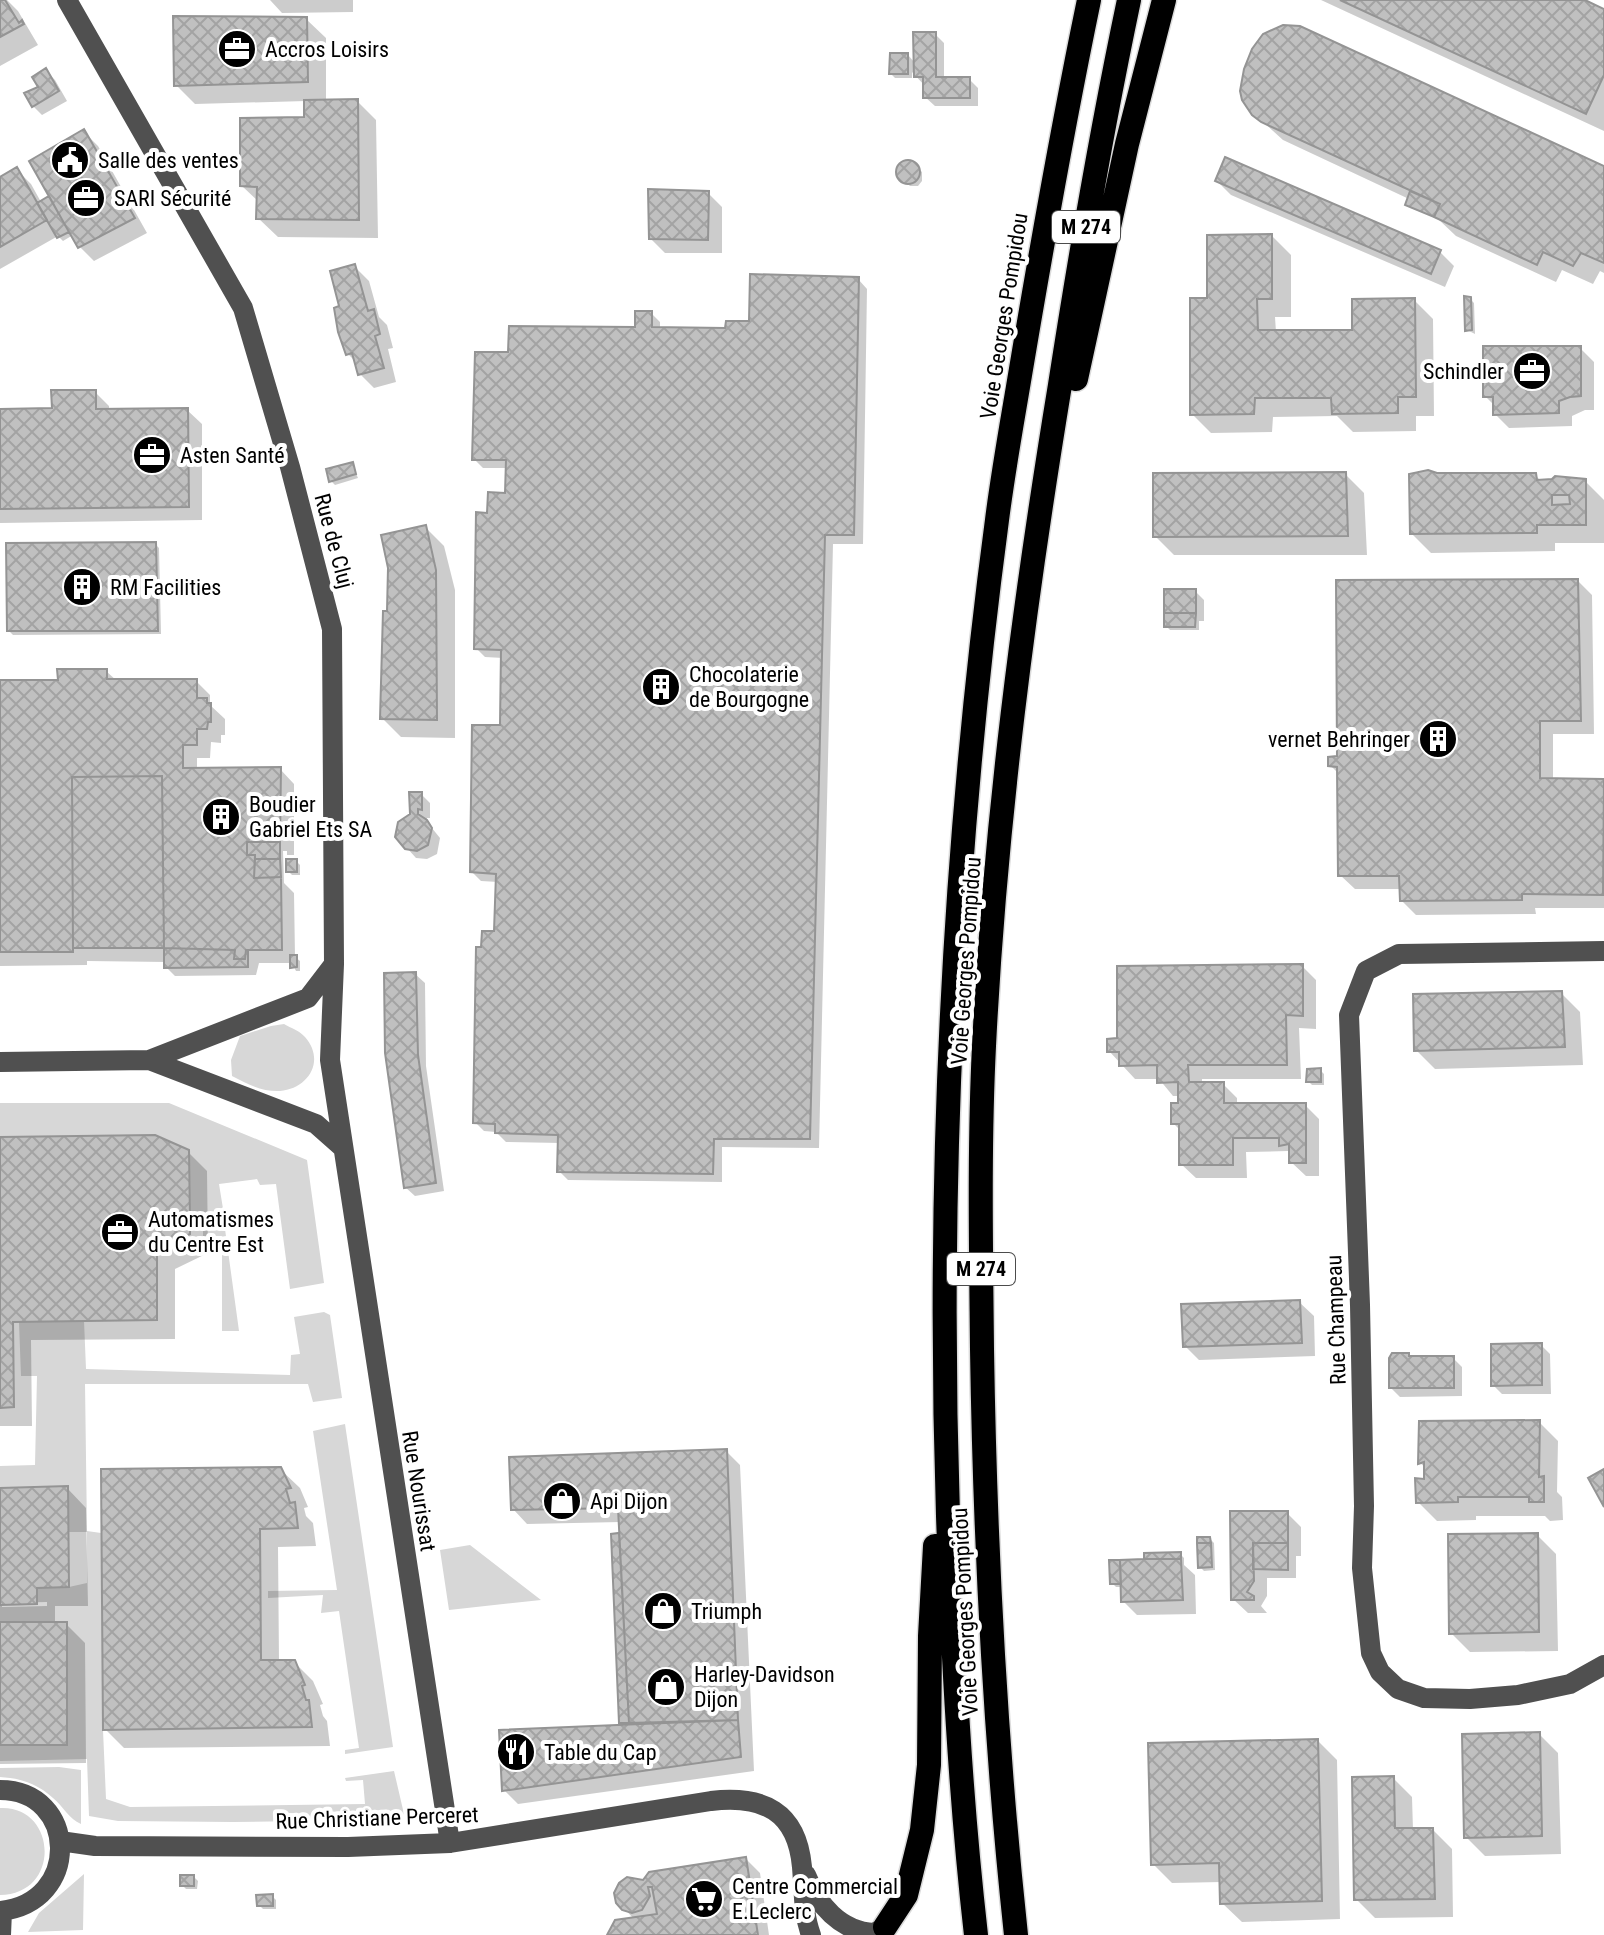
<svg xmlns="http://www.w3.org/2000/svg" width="1604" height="1935" font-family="'Roboto Condensed',sans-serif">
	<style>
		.grass { fill: #d7d7d7 }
		.shadow { fill: #0003; fill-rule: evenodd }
		.building { fill: url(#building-cross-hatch); stroke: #949494; stroke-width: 2; fill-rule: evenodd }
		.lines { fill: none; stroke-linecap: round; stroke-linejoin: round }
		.highway-casing { stroke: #dbdbdb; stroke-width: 27 }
		.minor { stroke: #505050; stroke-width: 20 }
		.highway { stroke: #000; stroke-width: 24 }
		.labels { text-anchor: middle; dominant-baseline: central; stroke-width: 8; stroke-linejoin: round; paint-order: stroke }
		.shield { fill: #fff; stroke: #4c4c4c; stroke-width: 2 }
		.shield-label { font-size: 20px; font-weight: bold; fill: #000 }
		.poi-label { font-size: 22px; fill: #000; stroke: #fff; text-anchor: start }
		.street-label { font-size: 22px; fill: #000; stroke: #fff }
	</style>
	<defs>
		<pattern id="building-cross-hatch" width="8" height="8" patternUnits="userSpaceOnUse" patternTransform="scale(2)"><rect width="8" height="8" fill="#c0c0c0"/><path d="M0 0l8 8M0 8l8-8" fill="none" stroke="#a3a3a3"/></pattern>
	</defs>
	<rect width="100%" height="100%" fill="#fff"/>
	<!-- grass -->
	<path class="grass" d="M284 1024C291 1028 300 1031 305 1037 326 1061 308 1089 280 1091 263 1092 247 1084 232 1076L231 1060 240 1036 271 1026Z
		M0 1103H169L307 1160 324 1283 290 1289 276 1184 260 1185 257 1179 219 1184 225 1221H190L189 1150 155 1135 0 1137Z
		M203 1229H225L239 1331H222V1248L203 1246Z
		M324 1312 330 1315 342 1398 313 1402 308 1384H85L87 1531 101 1533 103 1730 106 1799 130 1807 365 1804 363 1780 346 1781 345 1778 394 1771 404 1814 397 1818 365 1820 233 1822 118 1821 89 1816 87 1759 0 1761V1745H67V1622H0V1605L36 1604 37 1588 69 1587 87 1583V1532H69L68 1487 0 1488V1466L35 1465 37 1376H21L19 1322 84 1321 86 1369 290 1375 291 1355 300 1354 294 1317Z
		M345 1424 393 1747 345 1754V1750L359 1748 339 1611 321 1613 323 1595 268 1598V1591L337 1590 313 1431Z
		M470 1545 541 1600 449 1610 440 1550Z
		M59 1767 81 1770V1824C69 1819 63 1806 53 1798 38 1784 20 1778 0 1777V1768Z
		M0 1808C57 1805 62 1894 0 1895Z
		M84 1874 83 1930 28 1932 39 1913Z"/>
	<!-- shadow -->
	<path class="shadow" d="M0 0H7L18 11 38 45 0 66Z
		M270 0H353V12L282 13Z
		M1321 0H1580L1604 11V131Z
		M306 19 326 38V102L357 101 376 120 378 238 278 237 258 218 259 202 242 186 305 119 306 101 195 104 176 85Z
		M935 34 944 43V79H969L978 88V106H935L925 97V86L912 72V78H895L891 74 908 55 915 63Z
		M46 71 55 80 67 101 42 115 33 106Z
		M1249 109 1604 169V273L1600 271 1593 284 1562 270 1556 282 1456 236 1437 218 1411 208 1407 204 1409 199 1283 140Z
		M84 132 98 146 147 233 94 261 80 247 73 235 63 241 58 236 0 269V180L17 170 31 184 41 202 51 197Z
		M904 162H912L922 172V181L918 186H910L899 176V168Z
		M1217 181 1440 252 1454 266 1445 287 1231 195Z
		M708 193 722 207V253H665L651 239Z
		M1272 236 1291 255V317H1275L1276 332H1354L1414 300 1433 319 1434 416H1416V431L1353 432 1337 416 1273 417 1272 432 1211 433 1192 414 1209 300Z
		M355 267 369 281 379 317 387 325 393 348 388 349 396 382 374 388 360 374 357 363 348 354 341 308Z
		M858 279 867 289 863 544H833L819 1148 722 1147V1182L568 1180 559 1171 560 1143 506 1142 496 1132 484 1131 475 1122 483 949 496 933 498 882 481 881 472 872 502 726 503 658 485 657 476 648 489 515 507 495 508 468H483L474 459 510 354 637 329 651 313 660 322V329L727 330Z
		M1470 299 1474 303 1475 334 1467 330Z
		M1580 348 1594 362V410H1585L1572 416V426L1509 428 1495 414V406L1485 396Z
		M95 392 109 406V410H187L202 424V520L0 523V411L54 410Z
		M352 464 358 478 335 485 331 481Z
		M1345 474 1364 493 1367 555H1174L1155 536Z
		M1437 475H1535L1542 482 1585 481 1604 500V543H1555V551L1431 553 1412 534Z
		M425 527 444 546 455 590V738L401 737 382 718 389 613Z
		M155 544 159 548 161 634 13 635 9 631Z
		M1578 581 1592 595 1594 734H1553V780L1604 781V908H1535L1536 914 1416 915 1402 901V889H1355L1340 875V775L1330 765Z
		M1195 591 1204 600V621H1199V630H1170L1166 626Z
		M106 671 117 681H196L210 695V705L225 719V735H221V743L211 742 210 758H197V770L280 769 294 784V855H287V851H283L284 883 294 893 295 957 300 961V971H296L292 963H259L256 975 175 976 166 967V962L87 961V965L0 966V682H60Z
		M421 794 430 803V818H427V822L440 838 437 854 427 859 416 858 407 848 412 815Z
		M296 861 300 865V875H292L288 871Z
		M1302 966 1316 980V1029L1299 1028 1301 1079H1202V1084H1223L1237 1098V1105H1305L1319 1119V1176H1306L1291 1162V1155L1288 1151 1246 1152 1247 1178H1196L1181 1164V1131L1173 1123 1180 1105V1096H1173L1159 1079H1135L1109 1051 1119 1040Z
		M415 974 425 983 426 1066 444 1191 415 1196 405 1187Z
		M1561 993 1580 1012 1583 1065 1435 1069 1416 1050Z
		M1320 1070 1324 1074V1085H1312L1308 1081Z
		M0 1139 188 1152 207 1171 208 1253 175 1269V1339L31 1340 32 1426H0Z
		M1299 1302 1314 1316 1315 1356 1199 1360 1185 1346Z
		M1541 1345 1550 1354 1551 1394H1502L1493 1385Z
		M1453 1358 1462 1367V1396L1400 1397 1391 1388Z
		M1539 1422 1558 1441 1557 1492 1562 1497 1563 1520 1550 1521 1545 1516H1476V1520L1437 1521 1418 1502 1426 1481V1468L1420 1463Z
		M726 1451 740 1465 754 1771 518 1804 504 1790 624 1725 621 1723 618 1535 621 1539V1522L527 1524 513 1509Z
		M280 1469 300 1488 308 1507 304 1508 306 1516 313 1523 316 1546 278 1547 279 1662H294L313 1681 323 1704 320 1705 323 1716 327 1721 330 1746 124 1748 105 1729Z
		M67 1488 86 1508 88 1606H55V1624H66L85 1643 86 1763 0 1764V1489ZM47 1602V1606L2 1607V1603Z
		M1287 1513 1301 1527V1556H1296V1578H1267V1596L1261 1606 1267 1613H1248L1233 1599Z
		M1537 1535 1556 1554 1558 1651 1470 1652 1451 1633Z
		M1210 1539 1214 1543 1215 1570 1204 1571 1200 1567Z
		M1180 1554 1184 1558V1565L1195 1575 1196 1614 1137 1615 1123 1601V1587H1116L1112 1583 1149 1562Z
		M1539 1734 1558 1753 1561 1854 1485 1856 1466 1837Z
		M1318 1741 1337 1760 1340 1919 1242 1922 1222 1903V1882L1172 1883 1153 1864Z
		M1393 1778 1412 1797 1413 1830H1433L1452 1849 1453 1917 1375 1918 1356 1899Z
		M746 1859 760 1873 769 1935H610L634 1919 618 1902 643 1882Z
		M194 1877 198 1881 197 1889H186L182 1885Z
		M272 1896 276 1900V1909H263L259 1905Z"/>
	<!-- building -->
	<path class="building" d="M0 0H5L19 23 22 20 24 24 0 37Z
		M1340 0H1585L1604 9V75L1586 114Z
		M173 16 307 17 308 82 174 86Z
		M1283 25 1300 26 1604 166V263L1581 253 1573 266 1543 252 1537 265 1434 217 1440 204 1261 122 1252 115 1242 100 1240 91 1244 69 1252 49 1263 34Z
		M913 32H936V77H970V98H923V77H914Z
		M890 53H908V74H889Z
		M46 68 59 91 32 107 24 93 38 87 32 77Z
		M358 99 359 220 256 219 257 187 240 186V118L304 117V100Z
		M84 129 135 218 78 248 29 161Z
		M1225 157 1441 250 1431 274 1215 181Z
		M896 172a12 12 0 1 1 24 0a12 12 0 1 1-24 0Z
		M17 167 47 220 0 247V177Z
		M648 189 709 191 708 240 649 239Z
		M1410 191 1440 204 1434 217 1405 205Z
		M49 196 69 232 57 238 37 203Z
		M1272 234V299H1257L1258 330H1352V299L1415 298 1416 397H1398V413L1332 414 1331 398H1255L1254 414 1190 415V298H1207V235Z
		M355 264 368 311 374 309 380 334 375 336 384 368 358 375 352 353 346 355 338 332 334 308 339 306 330 271Z
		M750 274 859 277 854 535H825L810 1139H714L713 1174 557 1172 558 1135 495 1133V1124L473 1123 476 947H481L482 931H494L496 874 470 872 472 725H500L501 650 474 649 476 512 487 513 488 492 505 493 506 460H472L475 352H508L509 326 635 327V311H652V327L725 328 726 321H749Z
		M1464 296 1471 297 1472 330 1465 331Z
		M1483 346H1581V396L1570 397 1559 401V413L1493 415V397H1483Z
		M51 390H96V409L188 408 189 507 0 509V409L52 408Z
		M353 462 356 474 329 482 326 469Z
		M1428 470 1437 473H1536L1537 480 1552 479 1555 476 1586 479V525H1537V533L1410 534 1409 474ZM1552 495H1569L1570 504 1552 505Z
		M1346 472 1348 536 1153 537V473Z
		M426 525 436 570 437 720 380 719 383 611H387L388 568 381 535Z
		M156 542 158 631H7L6 543Z
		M1578 579 1581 721H1540V778L1604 779 1603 895 1522 894V900L1400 901 1399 876H1338L1337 767 1328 766V757L1337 756 1336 580Z
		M1164 589H1196V613H1164Z
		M1164 613H1196L1195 627H1164Z
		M57 669H107V679H197V698H207V703H211V722H208L207 729H197V745H183V768L281 767 280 842H247V855H255L254 878 281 877 282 950H246L245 959H234L235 950 164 948 162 776 72 777 73 952H0V680H58Z
		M162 776 164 948H73L72 777Z
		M409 792H422V810L418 809V814L427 820 432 828 428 845 417 851 405 849 395 837 398 822 410 814Z
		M247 842H280V859H255V855H247Z
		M255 859H280L281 877 254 878Z
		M286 859H297V872H286Z
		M164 948 235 950 234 959H245L246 950H248V967L164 968Z
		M290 955H297V967L290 968Z
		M1303 964V1016L1286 1015 1287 1065H1188L1189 1082H1224V1103H1306V1163H1289V1144L1279 1146V1138H1233V1165H1179V1124H1171V1103H1178V1082L1157 1083V1065L1119 1066V1052H1107V1039L1117 1038V966Z
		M416 972 418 1055 436 1183 404 1188 385 1053 384 973Z
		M1562 991 1565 1047 1414 1051 1413 994Z
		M1321 1068V1082H1306L1307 1069Z
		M155 1135 189 1150 190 1221V1234L157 1250V1320L13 1322 14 1407 0 1408V1137Z
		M1300 1300 1302 1343 1183 1347 1181 1304Z
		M1542 1343V1385L1491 1386V1344Z
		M1392 1353H1409V1356H1454V1388H1389V1358Z
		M1540 1420 1539 1477 1544 1476V1502H1529V1497H1458V1502L1416 1503 1415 1478 1424 1479V1462L1418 1464 1419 1421Z
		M727 1449 738 1720 629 1723 618 1508 511 1510 509 1457Z
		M281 1467 291 1488 286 1489 290 1503 295 1502 298 1528 260 1529 261 1660H295L305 1685 302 1686 306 1700H309L312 1727 103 1730 101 1469Z
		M1604 1469V1507L1588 1478Z
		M68 1486 69 1587 37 1588V1604L0 1605V1488Z
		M1230 1511H1288V1543H1253L1254 1581 1247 1592 1254 1596V1600H1231Z
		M619 1533 629 1723H619L611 1534Z
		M1538 1533 1539 1632 1449 1634 1448 1534Z
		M1197 1537H1210L1211 1543H1197Z
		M1197 1543H1211L1212 1567 1198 1568Z
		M1253 1543H1288V1570L1253 1569Z
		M1181 1552V1559H1144V1553Z
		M1144 1559H1181L1183 1600 1121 1602 1120 1560Z
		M1109 1560H1120L1121 1584H1110Z
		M0 1622H67V1745H0Z
		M738 1720 741 1757 502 1791 499 1730Z
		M1540 1732 1542 1836 1464 1838 1462 1734Z
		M1318 1739 1322 1901 1220 1904 1219 1863 1151 1865 1148 1743Z
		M1394 1776 1395 1828H1433L1435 1899 1354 1900 1352 1777Z
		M746 1857 758 1935H607L615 1920 657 1914 652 1887H648L650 1896 642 1910 632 1913 622 1910 616 1903 614 1893 619 1883 627 1877 643 1880 649 1872Z
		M180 1875H194V1886H180Z
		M273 1894V1906H257L256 1895Z"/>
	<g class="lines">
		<defs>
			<path id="highway" d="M1076 379 1127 144 1164 0
				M885 1927 906 1895 922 1830 929 1765 930 1636 935 1546
				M976 1935C960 1795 953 1656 948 1516 937 1183 953 850 997 520 1003 472 1012 423 1020 375 1041 250 1063 125 1089 0
				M1016 1935C995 1740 985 1545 982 1349 981 1248 979 1147 984 1046 995 824 1024 604 1060 385 1080 256 1102 128 1129 0"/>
		</defs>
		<!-- highway casing -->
		<use href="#highway" class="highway-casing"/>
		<!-- minor -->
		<path class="minor" d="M67 0 243 308 290 467 332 629 334 964 330 1060 450 1843
			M1604 951 1399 954 1366 971 1349 1015 1360 1305 1364 1506 1362 1568 1371 1653 1380 1672 1398 1689 1424 1698 1470 1699 1518 1695 1570 1684 1604 1665
			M149 1060 316 1124 342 1147
			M0 1062 149 1060 308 998 334 964
			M0 1790C78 1790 82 1903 0 1911
			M60 1841 95 1846 348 1847 450 1843 711 1801C763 1795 797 1811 802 1867 804 1890 803 1914 811 1935
			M806 1875C818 1905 840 1931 874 1933L885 1927
			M1 1935 2 1911"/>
		<!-- highway -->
		<use href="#highway" class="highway"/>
	</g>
	<!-- icons -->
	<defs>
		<symbol id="office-disc" viewBox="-11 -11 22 22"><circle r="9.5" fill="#000" stroke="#fff"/><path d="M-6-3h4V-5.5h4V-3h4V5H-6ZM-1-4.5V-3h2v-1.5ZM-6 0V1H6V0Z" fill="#fff"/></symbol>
		<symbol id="civic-disc" viewBox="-11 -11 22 22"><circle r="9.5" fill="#000" stroke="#fff"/><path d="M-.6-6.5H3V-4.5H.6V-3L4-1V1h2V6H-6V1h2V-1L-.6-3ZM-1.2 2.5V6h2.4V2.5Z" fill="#fff"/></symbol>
		<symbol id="building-disc" viewBox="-11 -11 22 22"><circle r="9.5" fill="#000" stroke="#fff"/><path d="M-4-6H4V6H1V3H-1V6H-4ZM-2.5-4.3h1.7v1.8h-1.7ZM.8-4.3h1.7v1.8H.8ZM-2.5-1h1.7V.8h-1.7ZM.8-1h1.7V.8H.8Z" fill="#fff"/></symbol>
		<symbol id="shop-disc" viewBox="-11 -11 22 22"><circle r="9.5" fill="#000" stroke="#fff"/><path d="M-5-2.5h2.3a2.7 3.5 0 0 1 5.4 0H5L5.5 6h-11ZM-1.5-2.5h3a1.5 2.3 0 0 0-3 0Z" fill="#fff"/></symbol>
		<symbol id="restaurant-disc" viewBox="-11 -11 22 22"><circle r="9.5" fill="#000" stroke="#fff"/><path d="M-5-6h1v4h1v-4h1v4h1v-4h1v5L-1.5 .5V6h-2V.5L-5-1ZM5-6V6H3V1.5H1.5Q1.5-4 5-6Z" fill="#fff"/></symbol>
		<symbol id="supermarket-disc" viewBox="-11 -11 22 22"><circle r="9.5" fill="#000" stroke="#fff"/><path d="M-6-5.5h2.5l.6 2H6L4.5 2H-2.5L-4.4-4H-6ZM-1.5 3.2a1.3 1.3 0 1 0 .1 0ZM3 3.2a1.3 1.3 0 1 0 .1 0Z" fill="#fff"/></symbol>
	</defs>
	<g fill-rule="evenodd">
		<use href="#office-disc" x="215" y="27" width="44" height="44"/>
		<use href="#civic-disc" x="48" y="138" width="44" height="44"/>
		<use href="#office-disc" x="64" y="176" width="44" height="44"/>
		<use href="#office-disc" x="1510" y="349" width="44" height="44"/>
		<use href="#office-disc" x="130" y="433" width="44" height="44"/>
		<use href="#building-disc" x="60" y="565" width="44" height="44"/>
		<use href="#building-disc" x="639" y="665" width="44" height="44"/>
		<use href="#building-disc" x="1416" y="717" width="44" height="44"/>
		<use href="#building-disc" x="199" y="795" width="44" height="44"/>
		<use href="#office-disc" x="98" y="1210" width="44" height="44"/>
		<use href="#shop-disc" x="540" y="1479" width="44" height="44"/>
		<use href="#shop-disc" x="641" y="1589" width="44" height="44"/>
		<use href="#shop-disc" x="644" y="1665" width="44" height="44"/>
		<use href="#restaurant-disc" x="494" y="1730" width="44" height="44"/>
		<use href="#supermarket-disc" x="682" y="1877" width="44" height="44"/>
	</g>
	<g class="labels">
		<!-- shield labels -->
		<g class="shield">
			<rect x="1052" y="211" width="68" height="32" rx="6"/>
			<rect x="947" y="1253" width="68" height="32" rx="6"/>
		</g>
		<g class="shield-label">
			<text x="1086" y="227">M 274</text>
			<text x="981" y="1269">M 274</text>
		</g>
		<!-- poi labels -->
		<g class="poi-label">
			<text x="265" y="49">Accros Loisirs</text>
			<text x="98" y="160">Salle des ventes</text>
			<text x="114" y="198">SARI Sécurité</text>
			<text x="1504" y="371" text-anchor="end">Schindler</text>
			<text x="180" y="455">Asten Santé</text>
			<text x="110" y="587">RM Facilities</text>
			<text x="689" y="674">Chocolaterie<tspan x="689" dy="25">de Bourgogne</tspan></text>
			<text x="1410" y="739" text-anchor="end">vernet Behringer</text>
			<text x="249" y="804">Boudier<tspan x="249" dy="25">Gabriel Ets SA</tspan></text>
			<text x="148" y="1219">Automatismes<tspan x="148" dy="25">du Centre Est</tspan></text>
			<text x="590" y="1501">Api Dijon</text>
			<text x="691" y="1611">Triumph</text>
			<text x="694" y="1674">Harley-Davidson<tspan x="694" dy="25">Dijon</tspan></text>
			<text x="544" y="1752">Table du Cap</text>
			<text x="732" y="1886">Centre Commercial<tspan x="732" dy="25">E.Leclerc</tspan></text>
		</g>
		<!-- street labels -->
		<g class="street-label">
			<text transform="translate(1004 316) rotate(-81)">Voie Georges Pompidou</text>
			<text transform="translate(334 541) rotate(75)">Rue de Cluj</text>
			<text transform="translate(966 961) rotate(-86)">Voie Georges Pompidou</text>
			<text transform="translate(1336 1320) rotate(-92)">Rue Champeau</text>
			<text transform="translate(419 1491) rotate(81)">Rue Nourissat</text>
			<text transform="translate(965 1612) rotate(-93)">Voie Georges Pompidou</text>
			<text transform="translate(377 1818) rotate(-2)">Rue Christiane Perceret</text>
		</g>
	</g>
</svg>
